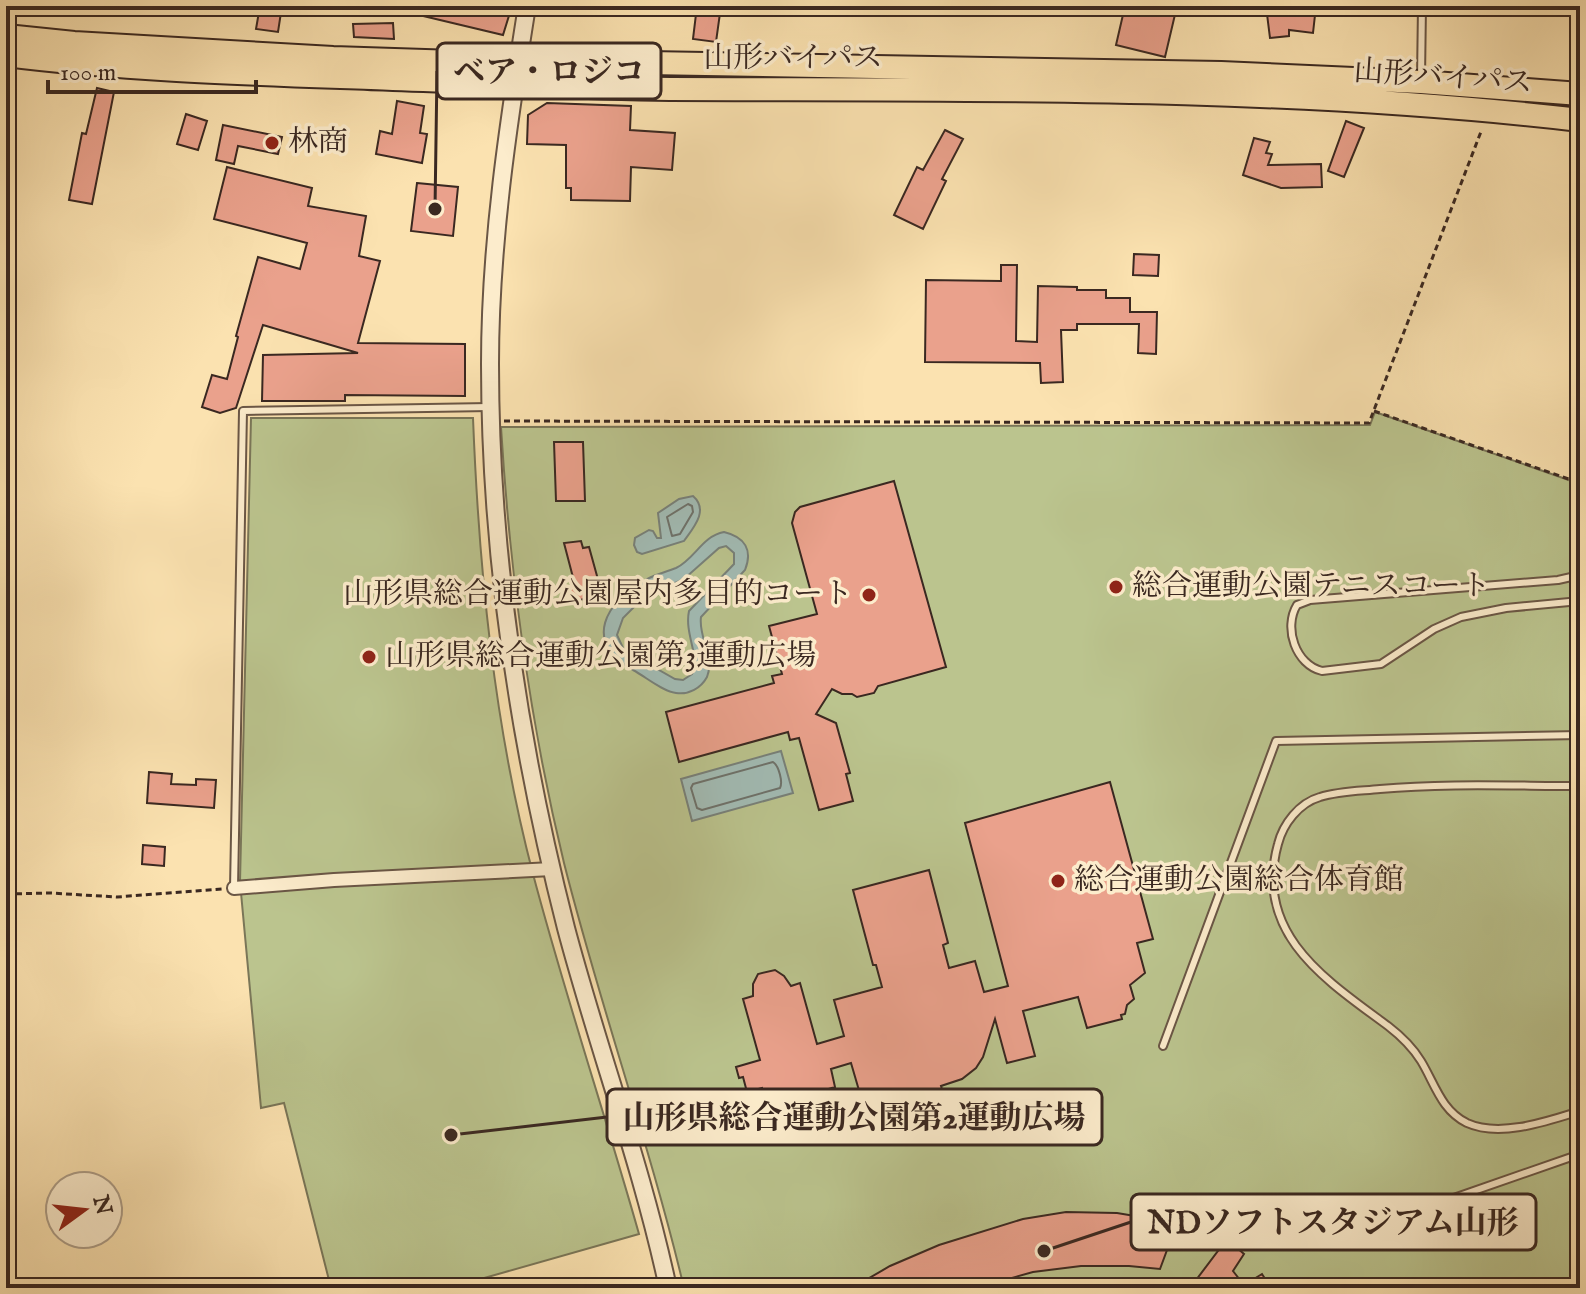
<svg xmlns="http://www.w3.org/2000/svg" width="1586" height="1294" font-family="'IM FELL English','Noto Serif JP',serif">
	<style>
		.green { fill: #bbc48e; stroke: #7a7658; stroke-width: 2 }
		.water { fill: #a2bcb5; stroke: #78817a; stroke-width: 2; fill-rule: evenodd }
		.lines { fill: none; stroke-linecap: round; stroke-linejoin: round }
		.shore { stroke: #6e726b; stroke-width: 2 }
		.building { fill: #eaa18c; stroke: #3a2821; stroke-width: 2 }
		.service-casing { stroke: #6a5645; stroke-width: 10 }
		.minor-casing { stroke: #6a5645; stroke-width: 16 }
		.tertiary-casing { stroke: #6a5645; stroke-width: 20 }
		.trunk-casing { stroke: #3a2821; stroke-width: 26 }
		.path { stroke: #3a2821; stroke-width: 3; stroke-dasharray: 6 4; stroke-linecap: butt }
		.service { stroke: #fceccc; stroke-width: 6 }
		.minor { stroke: #fceccc; stroke-width: 12 }
		.tertiary { stroke: #fceccc; stroke-width: 16 }
		.trunk { stroke: #fbe2b0; stroke-width: 22 }
		.poi-dot { fill: #8f2418; stroke: #fceccc; stroke-width: 3 }
		.labels { text-anchor: middle; dominant-baseline: central; stroke-width: 7; stroke-linejoin: round; paint-order: stroke }
		.street-label { font-size: 30px; fill: #3a2821; stroke: #fceccc }
		.poi-label { font-size: 30px; fill: #3a2821; stroke: #fceccc; text-anchor: start }
		.leader { fill: none; stroke: #3a2821; stroke-width: 3 }
		.callout-dot { fill: #3a2821; stroke: #fceccc; stroke-width: 3 }
		.callout { fill: #fceccc; stroke: #3a2821; stroke-width: 3 }
		.callout-label { font-size: 32px; text-anchor: middle; font-weight: bold; fill: #3a2821 }
	</style>
	<rect width="100%" height="100%" fill="#fbe2b0"/>
	<filter id="stains"><feTurbulence type="fractalNoise" baseFrequency=".0025" numOctaves="4"/><feColorMatrix values="0 0 0 0 .2 0 0 0 0 .09 0 0 0 0 .02 0 0 0 .5 -.17"/></filter>
	<radialGradient id="worn" r=".72"><stop offset=".6" stop-color="#630" stop-opacity="0"/><stop offset="1" stop-color="#630" stop-opacity=".3"/></radialGradient>
	<!-- green -->
	<path class="green" d="M1375 412 1580 484V1288H684C650 1145 600 1006 564 863 529 719 510 574 501 427L1370 425Z
		M251 418H473C479 571 494 725 533 874 565 995 605 1114 639 1234L449 1288H331L284 1103 261 1108 240 882Z"/>
	<!-- water -->
	<path class="water" d="M693 496C709 510 694 527 684 541L642 554 637 552 634 545 635 538 649 530 653 531 657 538H661L658 513 679 499Z
		M724 532C745 537 753 550 745 570L701 617C698 637 715 657 707 677 701 688 689 695 676 693 662 691 646 677 633 670 582 641 605 603 647 579 656 574 666 572 676 568 695 559 702 536 724 532ZM726 546 734 553V564L689 611C684 634 701 658 692 674L683 680 675 679 624 650 617 635 623 618 644 597 684 579 719 548Z
		M781 751 793 793 692 821 681 779Z"/>
	<g class="lines">
		<!-- shore -->
		<path class="shore" d="M688 504 692 506 693 512 680 534 672 536 667 517Z
			M773 762C779 766 783 782 780 788L702 810 697 808 691 788 693 784Z"/>
	</g>
	<!-- building -->
	<path class="building" d="M260 6H282L278 32 256 29Z
		M399 6H512L503 35 398 10Z
		M697 6H721L716 42 693 39Z
		M1125 6H1177L1165 57 1116 45Z
		M1266 6H1316L1313 33 1289 30V36L1270 38Z
		M393 23 394 39 354 37 353 24Z
		M97 88 114 92 92 204 69 200 82 133 86 134Z
		M397 101 424 106 420 133 427 134 422 163 376 154 380 131 392 134Z
		M547 103 631 106 630 130 675 133 672 170 631 167 630 201 571 200V188H566V145L527 144 528 115Z
		M186 114 207 121 198 150 177 144Z
		M1346 121 1364 128 1344 177 1328 171Z
		M223 125 282 137 278 154 238 146 234 164 216 160Z
		M945 130 963 139 942 179 946 181 923 229 894 215 917 167 923 170Z
		M1254 138 1270 142 1266 153 1272 154 1268 165 1321 164 1322 187 1281 188 1243 175Z
		M227 167 312 188 308 206 366 216 359 256 380 261 358 343 465 344V396L345 395V401H262L263 355 358 353 263 325 236 408 220 413 202 407 212 375 227 379 238 337 236 336 258 257 300 269 307 243 214 219Z
		M417 183 458 187 453 236 411 231Z
		M1134 254 1159 255 1158 276 1133 275Z
		M1001 265H1017L1016 341 1037 342 1038 286 1077 287V290H1106V298H1130V312H1157L1156 354 1138 353 1139 324H1077V330H1061L1063 382 1041 383 1040 363 925 362 926 280 1001 281Z
		M554 442H583L585 501H556Z
		M894 481 946 667 878 686 874 693 857 697 852 694H842L832 689 816 714 836 723 850 773 846 774 853 801 819 810 799 738 790 740 788 732 679 762 666 712 774 683 772 676 782 674 769 626 817 614 792 523 795 512 800 507Z
		M581 541 583 548 589 547 602 594 573 602 569 587 575 585 564 543Z
		M149 772 172 774 171 784 196 785V779L216 780 214 808 147 803Z
		M1110 782 1153 939 1137 943 1145 973 1130 985 1134 999 1127 1005 1125 1014 1121 1015 1122 1019 1087 1028 1078 997 1023 1011 1035 1056 1007 1063 995 1019 983 1057 976 1068 962 1079 941 1086 946 1102 877 1123 873 1110 865 1111 851 1063 831 1069 835 1087 809 1095 812 1108 795 1112 791 1099 766 1106 762 1088 747 1092 743 1077 739 1078 736 1067 760 1060 743 999 753 996V984L758 974 775 970 784 976 791 986 800 983 817 1044 844 1036 834 1000 882 987 876 965H873L853 890 929 870 948 943 943 945 949 968 975 961 984 992 1008 986 965 823Z
		M143 845 165 847 164 866 142 864Z
		M1066 1212 1117 1213 1177 1223 1160 1269 1129 1266H1081L1033 1272 976 1288H852L890 1266 939 1245 1023 1219Z
		M1227 1239 1244 1254 1233 1271 1244 1285 1262 1274 1271 1288H1190Z"/>
	<g class="lines">
		<defs>
			<path id="service" d="M1421 78 1422 6
				M1580 575 1558 580 1310 600 1297 605C1283 628 1296 665 1322 671L1381 664 1434 629 1461 617 1506 608 1580 601
				M1580 786C1514 786 1446 783 1380 789 1360 791 1339 791 1320 797 1299 803 1283 824 1278 844 1253 934 1326 980 1388 1026 1401 1036 1413 1048 1421 1061 1435 1084 1441 1110 1467 1123 1500 1138 1548 1121 1580 1111
				M234 888 243 411 490 407
				M1163 1046 1276 741 1580 735
				M1445 1201 1580 1154"/>
			<path id="minor" d="M234 888 334 880 552 869"/>
			<path id="tertiary" d="M527 6C508 125 490 244 490 364 490 555 519 744 566 928 598 1049 642 1166 668 1288"/>
			<path id="trunk" d="M6 36 74 43 333 58 518 64 648 63 1221 73 1421 82 1580 94
				M6 55C134 71 264 74 393 79 485 82 578 88 670 89 974 90 1278 85 1580 120"/>
		</defs>
		<!-- service casing -->
		<use href="#service" class="service-casing"/>
		<!-- minor casing -->
		<use href="#minor" class="minor-casing"/>
		<!-- tertiary casing -->
		<use href="#tertiary" class="tertiary-casing"/>
		<!-- trunk casing -->
		<use href="#trunk" class="trunk-casing"/>
		<!-- path -->
		<path class="path" d="M1374 411 1580 483
			M504 421 1369 423 1482 129
			M6 894 50 893 117 897 222 889"/>
		<!-- service -->
		<use href="#service" class="service"/>
		<!-- minor -->
		<use href="#minor" class="minor"/>
		<!-- tertiary -->
		<use href="#tertiary" class="tertiary"/>
		<!-- trunk -->
		<use href="#trunk" class="trunk"/>
	</g>
	<!-- markers -->
	<g class="poi-dot">
		<circle cx="272" cy="143" r="8"/>
		<circle cx="1116" cy="587" r="8"/>
		<circle cx="869" cy="595" r="8"/>
		<circle cx="369" cy="657" r="8"/>
		<circle cx="1058" cy="881" r="8"/>
	</g>
	<g class="labels">
		<!-- street labels -->
		<g class="street-label">
			<text x="793" y="59">山形バイパス</text>
			<text transform="translate(1443 78) rotate(4)">山形バイパス</text>
		</g>
		<!-- poi labels -->
		<g class="poi-label">
			<text x="288" y="143">林商</text>
			<text x="1132" y="587">総合運動公園テニスコート</text>
			<text x="853" y="595" text-anchor="end">山形県総合運動公園屋内多目的コート</text>
			<text x="385" y="657">山形県総合運動公園第3運動広場</text>
			<text x="1074" y="881">総合運動公園総合体育館</text>
		</g>
	</g>
	<!-- callouts -->
	<path class="leader" d="M435 209L437 71M451 1135L607 1117M1044 1251L1131 1222"/>
	<g class="callout-dot">
		<circle cx="435" cy="209" r="8"/>
		<circle cx="451" cy="1135" r="8"/>
		<circle cx="1044" cy="1251" r="8"/>
	</g>
	<g class="callout">
		<rect x="437" y="43" width="224" height="56" rx="8"/>
		<rect x="607" y="1089" width="495" height="56" rx="8"/>
		<rect x="1131" y="1194" width="405" height="56" rx="8"/>
	</g>
	<g class="callout-label">
		<text x="549" y="82">ベア・ロジコ</text>
		<text x="854" y="1128">山形県総合運動公園第2運動広場</text>
		<text x="1333" y="1233">NDソフトスタジアム山形</text>
	</g>
	<!-- margin -->
	<rect width="1586" height="1294" fill="none" stroke="#fbe2b0" stroke-width="32"/>
	<rect x="8" y="8" width="1570" height="1278" fill="none" stroke="#3a2821" stroke-width="4"/>
	<rect x="16" y="16" width="1554" height="1262" fill="none" stroke="#3a2821" stroke-width="2"/>
	<!-- north arrow -->
	<g transform="translate(84 1210) rotate(75)"><circle r="38" fill="#fceccc" stroke="#ae9e88" stroke-width="2"/>
	<path d="M0-6L14 30L0 20L-14 30Z" fill="#8f2418"/>
	<text y="-12" font-size="22" font-weight="bold" text-anchor="middle" fill="#3a2821">N</text>
	</g>
	<!-- scale -->
	<path d="M48 80v12h208v-12" fill="none" stroke="#3a2821" stroke-width="4"/>
	<text x="60" y="80" font-size="24" fill="#3a2821" stroke="#fceccc" stroke-width="6" paint-order="stroke">100 m</text>
	<rect width="100%" height="100%" filter="url(#stains)"/>
	<rect width="100%" height="100%" fill="url(#worn)"/>
</svg>
